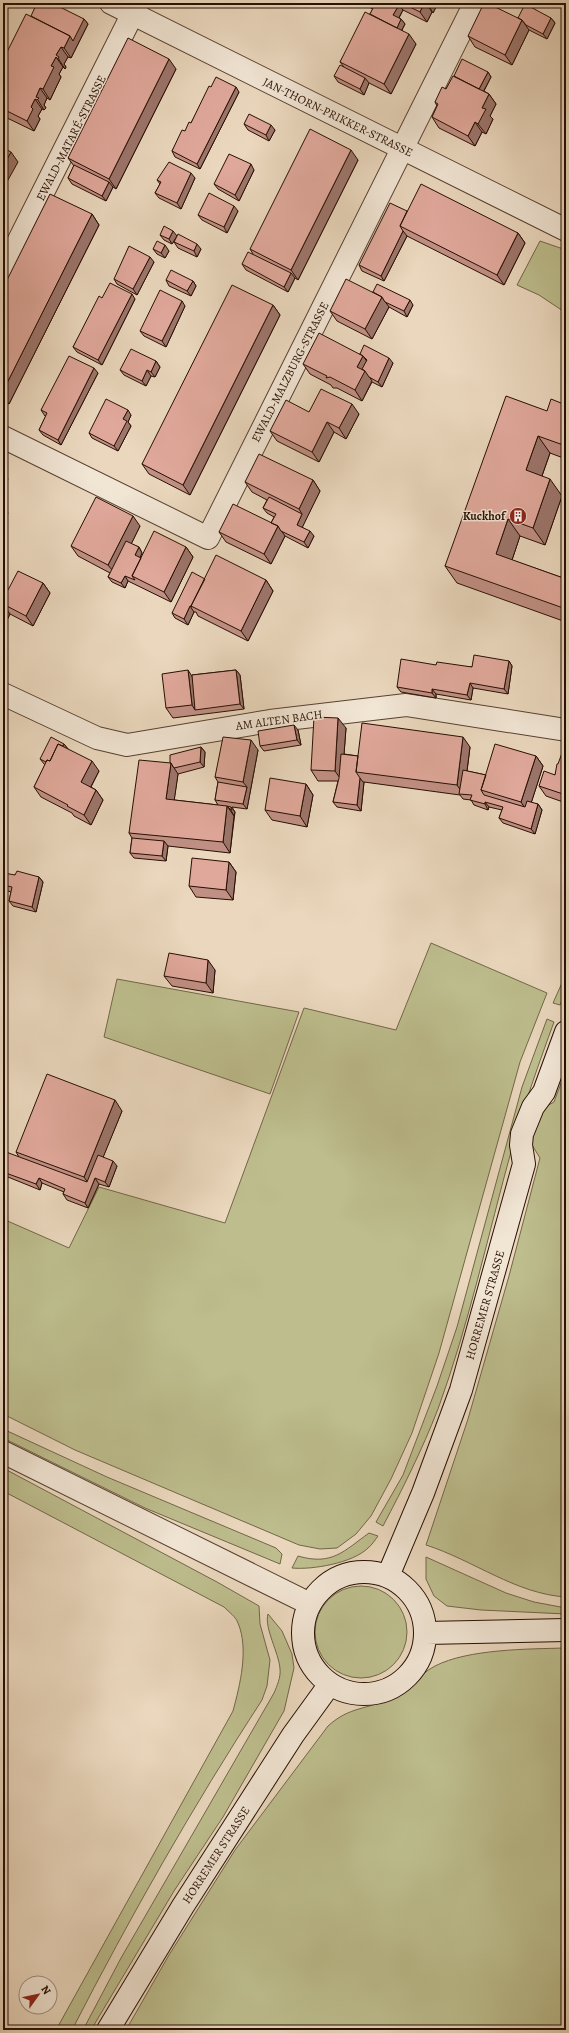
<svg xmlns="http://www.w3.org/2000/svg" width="569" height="2033" font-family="Alegreya,serif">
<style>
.green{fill:#bdbd8d;stroke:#726648}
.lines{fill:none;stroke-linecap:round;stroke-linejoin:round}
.minor-casing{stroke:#584032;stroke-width:24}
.tertiary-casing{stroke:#584032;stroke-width:24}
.secondary-casing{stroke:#270e03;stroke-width:24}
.minor{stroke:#f1e5d4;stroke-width:22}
.tertiary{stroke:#f1e5d4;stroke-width:22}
.secondary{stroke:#f1e5d4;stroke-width:22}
.wall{fill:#c19085;stroke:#270e03}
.shaded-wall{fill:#9d766c;stroke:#270e03}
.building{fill:#e0a89b;stroke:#270e03}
.labels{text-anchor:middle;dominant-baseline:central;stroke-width:3;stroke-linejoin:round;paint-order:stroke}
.street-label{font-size:12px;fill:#270e03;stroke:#f1e5d4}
.poi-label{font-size:12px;font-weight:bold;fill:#270e03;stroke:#f1e5d4;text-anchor:end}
</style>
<rect width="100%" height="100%" fill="#ead7bd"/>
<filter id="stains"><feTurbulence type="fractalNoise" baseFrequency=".005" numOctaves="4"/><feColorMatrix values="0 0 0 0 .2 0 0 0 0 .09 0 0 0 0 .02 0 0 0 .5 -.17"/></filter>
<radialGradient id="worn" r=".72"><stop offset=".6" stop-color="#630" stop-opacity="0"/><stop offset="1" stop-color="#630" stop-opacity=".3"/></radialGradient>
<path class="green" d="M540,241L566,250V313L539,295L517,285Z
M431,943L547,993L520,1062L439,1353L412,1433L391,1479L371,1516L356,1534L337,1548L320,1549L299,1545L75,1450L3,1414V1219L69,1248L99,1187L225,1223L304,1008L396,1030Z
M566,974V990L560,1005L553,1003Z
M117,979L299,1012L270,1094L104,1037Z
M547,1019L554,1022C539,1063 524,1105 512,1148C488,1235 469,1324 438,1409C422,1450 403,1488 383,1526L376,1522L403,1475L437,1386L457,1327L522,1087Z
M566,1070V1597C516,1594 473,1560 426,1545L468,1419L509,1276L540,1158L529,1140L538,1111L554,1102Z
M3,1429L107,1477L276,1548L282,1554L280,1564L145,1508L3,1438Z
M3,1468L217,1582L259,1606L260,1624L270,1660L267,1686L262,1700C193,1806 130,1917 72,2030H56L233,1711C240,1685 249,1649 238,1623C236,1617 229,1612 224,1607L3,1491Z
M369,1533L378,1536C375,1540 372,1545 368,1548C353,1563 312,1570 292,1568L298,1556C332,1566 344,1551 369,1533Z
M426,1557L506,1593L534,1602L566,1608V1614L481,1610L447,1606L434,1596L426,1579Z
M315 1632a46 46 0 1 1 92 0a46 46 0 1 1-92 0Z
M268,1614L282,1631L292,1654L294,1668L284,1711L223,1817L174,1891L91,2030H83L121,1958L274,1693C277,1686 281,1677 280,1669C279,1653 264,1628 268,1614Z
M566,1648V2030H126L169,1955L235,1850L328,1726C350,1706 367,1710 391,1698C407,1690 418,1675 435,1666C468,1649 528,1649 566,1648Z"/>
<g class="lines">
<defs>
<path id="minor" d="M111,3L566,230
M3,272L138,3
M3,437L208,538L475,3
M3,694L97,738L127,745L270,721L406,705L566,730"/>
<path id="tertiary" d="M3,1452L310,1604"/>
<path id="secondary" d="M303 1633a61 61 0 1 1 122 0a61 61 0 1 1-122 0Z
M388,1576L423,1493L461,1390L524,1164L521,1145L522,1134L533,1107L544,1092L566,1032
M426,1633L566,1630
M108,2030L183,1906L293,1735L330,1684"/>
</defs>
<use href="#minor" class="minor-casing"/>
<use href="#tertiary" class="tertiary-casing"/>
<use href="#secondary" class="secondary-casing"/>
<use href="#minor" class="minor"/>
<use href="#tertiary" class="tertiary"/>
<use href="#secondary" class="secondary"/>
</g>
<path class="wall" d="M364,3H438L433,13L432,12L427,22L403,10L399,18L401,19L405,24L402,30L416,44L391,94L369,83L364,95L338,82L334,76L344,67L340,62L373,9L365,5Z
M31,16L84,19L88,24L71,58L68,57L64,64L66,67L65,69L63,67L59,74L61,77L50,100L47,98L44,105L46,108L44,110L42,109L38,116L40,119L34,131L3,116V60Z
M518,18H551L555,23L547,39L529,30L512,65L475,47L468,36Z
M176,69L116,189L113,187L106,201L72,184L68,178L74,166L68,158Z
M488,72L491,77L484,91L489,94L496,104L490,116L493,119L486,134L482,132L475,146L439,128L432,117L437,106L435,102L446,89L454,76Z
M211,87L239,92L200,169L175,157L172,151L191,123Z
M244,124L275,130L269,141L248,130Z
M358,160L298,280L295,278L288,292L246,270L242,264L253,254L250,249Z
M254,170L239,201L218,189L214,184Z
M195,178L181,209L159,198L155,193L160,184L157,180Z
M238,211L227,233L202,220L198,215Z
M407,211L518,233L525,243L504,285L407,236L384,281L362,271L359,265Z
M92,214L99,225L9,404L3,401V288Z
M160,235L177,236L172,244L164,240Z
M174,242L201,249L197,257L178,248Z
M153,249L169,251L165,258L157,254Z
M154,262L137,295L117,284L114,279Z
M166,280L193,281L196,286L191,296L169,286Z
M373,292L413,305L407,317L389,307L372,339L337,321L330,311Z
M102,298L135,299L102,365L77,352L73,347Z
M273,305L280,315L190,495L149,474L142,464Z
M185,306L166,347L144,336L140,331Z
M360,354L393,363L382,387L372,382L362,401L337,388H333L331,385L310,374L303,364Z
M156,361L160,367L155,377L151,376L146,386L124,375L120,370Z
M98,373L61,445L43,435L39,430L46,416H45L41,410Z
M566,405V459L550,453L542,476L562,496L545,545L520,536L512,560L566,579V622L457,583L445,566L547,411Z
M359,414L346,439L334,432L319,462L277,441L270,431Z
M131,415L128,422L131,426L118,451L92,438L89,433Z
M313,480L320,491L302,527L314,536L308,548L285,536L271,564L226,542L219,532L271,523L274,517L267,513L263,508L267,500L252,492L245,482Z
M140,526L131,544L139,547L142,553L140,557L141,558L186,547L193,557L171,602L128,581L125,588L112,582L108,577L110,573L78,556L71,546Z
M205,579L266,580L273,591L248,641L198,616L196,612H194L188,625L175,618L172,613Z
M43,583L50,593L33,626L10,614L3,628V587L8,590Z
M509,661L512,666L508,694L473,688L471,700L436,694V698L401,692L397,687L436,665L472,667Z
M236,670L240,675L244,709L173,718L166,708L192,675Z
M346,728L344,754L358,756L470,747L467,771L486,775L536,756L543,766L531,803L538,804L542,810L535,834L503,823L499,818L502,810L489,807L488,810L474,805L471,800L463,799L460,795L364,782L361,811L337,807L333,802L338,781H318L311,770Z
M298,730L301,745L264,751L260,746Z
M64,744L68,749L99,771L91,787L96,790L103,800L91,825L74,816L72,813L41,797L34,787L45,765L40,759Z
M201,747L205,752L204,767L178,774L174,800L218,805L215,800L218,782L215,777L258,750L247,809L232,807L235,812L230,853L168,846L166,861L134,858L130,853L132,838L129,833L170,763Z
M566,754V803L546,796L539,786L555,775Z
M306,784L313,795L307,827L272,820L265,810Z
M229,862L236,872L233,900L196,897L189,886Z
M15,875L39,877L43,882L36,912L13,906L9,901L11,892L5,890L3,888V877Z
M215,970L213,993L172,986L164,976Z
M122,1111L103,1157L117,1166L109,1187L99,1184L88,1208L67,1200L63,1194L64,1192L42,1183L40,1190L3,1175V1158L19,1157L16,1152Z"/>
<path class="shaded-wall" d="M424,3H426L432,12L427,22L420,12Z
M427,3H438L433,13Z
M399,5L403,10L397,21L393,15Z
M551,18L555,23L547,39L543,34Z
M84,19L88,24L71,58L64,48L70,36Z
M401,19L405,24L399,35L396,30Z
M522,20L529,30L512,65L505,55Z
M409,34L416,44L391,94L384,84Z
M61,47L68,57L64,64L66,67L65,69L56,55Z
M56,57L63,67L59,74L61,77L50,100L43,89L51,66Z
M169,59L176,69L116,189L109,179Z
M488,72L491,77L481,96L478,91Z
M365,78L369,83L364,95L360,89Z
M236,87L239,92L200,169L197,164Z
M40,88L47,98L44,105L46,108L44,110L36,97Z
M489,94L496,104L490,116L493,119L486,134L478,124L482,108Z
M35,99L42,109L38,116L40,119L34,131L27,121L31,107Z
M475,122L482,132L475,146L468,136Z
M271,125L275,130L269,141L266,135Z
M351,150L358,160L298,280L291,270Z
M11,152L18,162L3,189V166Z
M251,164L254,170L239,201L235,195Z
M191,173L195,178L181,209L177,203Z
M109,182L113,187L106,201L102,196Z
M234,206L238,211L227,233L224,227Z
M92,214L99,225L9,404L3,396V391Z
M173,231L177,236L172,244L169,239Z
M403,231L407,236L384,281L381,276Z
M518,233L525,243L504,285L497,275Z
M197,244L201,249L197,257L194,251Z
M165,245L169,251L165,258L161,253Z
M150,257L154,262L137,295L133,289Z
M291,273L295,278L288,292L284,287Z
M193,281L196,286L191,296L187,291Z
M132,294L135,299L102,365L98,360Z
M382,297L389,307L372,339L365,329Z
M410,300L413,305L407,317L404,311Z
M182,301L185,306L166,347L162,341Z
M273,305L280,315L190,495L183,485Z
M363,356L370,366L367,373L372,381L362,401L355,390L357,367Z
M389,358L393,363L382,387L378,382Z
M156,361L160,367L155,377L151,372Z
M94,368L98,373L61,445L58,440Z
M147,370L151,376L146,386L142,381Z
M352,404L359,414L346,439L339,428Z
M128,410L131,415L128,422L131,426L118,451L114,446L123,419Z
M327,422L334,432L319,462L312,452Z
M538,436L550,453L538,487L526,470Z
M4,474L8,479L3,488V476Z
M550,479L562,496L545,545L533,528Z
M313,480L320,491L301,530L297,525L302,514L299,509Z
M4,508L8,513L3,523V510Z
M133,516L140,526L116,575L108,565Z
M508,519L520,536L508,572L496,554Z
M278,526L285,536L271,564L264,554Z
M310,531L314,536L308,548L304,542Z
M139,547L142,553L139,560L135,555Z
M186,547L193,557L171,602L164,592Z
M125,576L128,581L125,588L121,583Z
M266,580L273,591L248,641L241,631Z
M43,583L50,593L33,626L26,616Z
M3,604L10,614L3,628Z
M190,606L194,612L188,625L184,619Z
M509,661L512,666L508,694L504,689Z
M188,670L195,681V710L192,705Z
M236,670L240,675L244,709L240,704Z
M470,683L473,688L471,700L467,695Z
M432,689L436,694V698L432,693Z
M338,718L346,728L342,781L335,771Z
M294,725L298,730L301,745L297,740Z
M463,737L470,747L464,794H463L457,785Z
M251,740L258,750L247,809L243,804L247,787L243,782Z
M64,744L68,749L53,766Z
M201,747L205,752L204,767L200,762Z
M536,756L543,766L528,813L521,802Z
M92,761L99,771L88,792L81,782Z
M171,763L178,774L173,809L166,799Z
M360,778L363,782H364L361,811L357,805Z
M306,784L313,795L307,827L300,816Z
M96,790L103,800L91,825L84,815Z
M485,802L489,807L488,810L485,804Z
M538,804L542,810L535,834L531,829Z
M227,806L234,816L230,853L223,842Z
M231,807L235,812L234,816L231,810Z
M164,841L168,846L166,861L162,856Z
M229,862L236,872L233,900L226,890Z
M39,877L43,882L36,912L32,907Z
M208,960L215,970L213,993L206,983Z
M115,1100L122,1111L91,1187L84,1177Z
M113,1161L117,1166L109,1187L105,1182Z
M39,1178L42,1183L40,1190L36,1184Z
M95,1178L99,1184L88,1208L85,1203Z"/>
<path class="building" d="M37,3H52L84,19L73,41L70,36L31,16Z
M368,3H396L399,5L393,15L401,19L397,28L370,14L374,6Z
M402,3H424L420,12Z
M484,3H487L522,20L505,55L468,36Z
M525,4L551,18L543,34L526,25L522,20L518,18Z
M365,12L409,34L384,84L340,62Z
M26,14L70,36L64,48L61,47L56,55L59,57L58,59L56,57L51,66L54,67L43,89L40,88L36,97L39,98L37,100L35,99L31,107L33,109L27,121L3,109V60Z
M128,38L169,59L109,179L68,158Z
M462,59L488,72L479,89L454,76Z
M340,65L365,78L360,89L334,76Z
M453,76L489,94L482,108L486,109L478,124L475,122L468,136L432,117L438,104L435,102L442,87L446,89Z
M216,77L236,87L197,164L172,151L182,130L185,131L189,122L191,123L209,86L211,87Z
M249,114L271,125L266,135L244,124Z
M310,129L351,150L291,270L250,249Z
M3,148L11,152L3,166Z
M229,154L251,164L235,195L214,184Z
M169,162L191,173L177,203L155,193L161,182L157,180Z
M74,165L109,182L102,196L68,178Z
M421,184L518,233L497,275L400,226Z
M209,193L234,206L224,227L198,215Z
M50,194L92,214L3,391V288Z
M390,203L407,211L400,226L403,231L381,276L359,265Z
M164,226L173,231L169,239L160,235Z
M178,234L197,244L194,251L174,242Z
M157,241L165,245L161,253L153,249Z
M129,246L150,257L133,289L114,279Z
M248,252L291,273L284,287L242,264Z
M171,270L193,281L187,291L166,280Z
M346,279L382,297L365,329L330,311Z
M110,283L132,294L98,360L73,347L99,296L102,298Z
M377,284L410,300L404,311L385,302L382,297L373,292Z
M232,285L273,305L183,485L142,464Z
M160,290L182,301L162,341L140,331Z
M319,333L363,356L357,367L365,371L355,390L330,377L326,378L327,376L303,364Z
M364,345L389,358L378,382L369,377L365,371L362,369L367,360L363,356L360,354Z
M131,349L156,361L151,372L147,370L142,381L120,370Z
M69,356L94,368L58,440L39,430L47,413L41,410Z
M321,389L352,404L339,428L327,422L312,452L270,431L286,400L309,412Z
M506,396L547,411L551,399L566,405V446L538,436L526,470L550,479L533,528L508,519L496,554L566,579V609L445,566Z
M106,399L128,410L123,419L127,421L114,446L89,433Z
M259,454L313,480L299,509L245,482Z
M96,497L133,516L108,565L71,546Z
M269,497L302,514L297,525L310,531L304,542L281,531L278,526L271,523L276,514L263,508Z
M233,504L278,526L264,554L219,532Z
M154,531L186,547L164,592L132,576Z
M126,541L139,547L135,555L141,558L132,576L135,580L125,576L121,583L108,577Z
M216,555L266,580L241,631L191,606Z
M18,571L43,583L26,616L3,604V587L8,590Z
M192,572L205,579L191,606L192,607L190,606L184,619L172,613Z
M474,655L509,661L504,689L470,683L467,695L432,689V693L397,687L401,659L436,665L437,662L472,667Z
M188,670L192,705L166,708L162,674Z
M236,670L240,704L195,710L192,675Z
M314,717L338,718L335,771L311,770Z
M362,723L463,737L457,785L356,772Z
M294,725L297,740L260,746L258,731Z
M51,737L64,744L63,746L58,744L50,761L47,760L46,762L40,759Z
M223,737L251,740L243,782L215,777Z
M58,744L92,761L81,782L96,790L84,815L67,806L68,805L34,787L47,760L50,761Z
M495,744L536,756L521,802L481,790Z
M201,747L200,762L174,768L171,763H170V755Z
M562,753L566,754V795L539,786L544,771L555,775L557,764H558Z
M341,754L358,756L356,772L360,778L357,805L333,802L339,778Z
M139,760L171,763L166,799L227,806L223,842L129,833Z
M463,770L486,775L481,790L484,795L525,807L527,801L538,804L531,829L499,818L503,807L485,802V804L470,800L472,795L459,794Z
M270,778L306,784L300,816L265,810Z
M218,782L247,787L243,804L215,800Z
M227,806L231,807V810Z
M132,838L164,841L162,856L130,853Z
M192,858L229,862L226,890L189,886Z
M17,871L39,877L32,907L9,901L12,887L3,885V877L4,873L15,875Z
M169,953L208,960L206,983L164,976Z
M47,1074L115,1100L84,1177L16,1152Z
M6,1152L87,1182L98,1155L113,1161L105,1182L95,1178L85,1203L63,1194L65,1189L39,1178L36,1184L3,1172V1158Z"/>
<defs>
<symbol id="building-disc" viewBox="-11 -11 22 22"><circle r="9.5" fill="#8f2418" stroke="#f1e5d4"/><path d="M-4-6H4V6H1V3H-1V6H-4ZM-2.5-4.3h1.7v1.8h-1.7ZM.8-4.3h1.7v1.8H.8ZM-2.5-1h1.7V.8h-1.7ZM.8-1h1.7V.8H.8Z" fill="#fff"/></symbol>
</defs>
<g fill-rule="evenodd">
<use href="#building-disc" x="508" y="506" width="20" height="20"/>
</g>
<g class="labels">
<g class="street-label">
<text transform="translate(338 117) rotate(26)">JAN-THORN-PRIKKER-STRASSE</text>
<text transform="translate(71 138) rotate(-63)">EWALD-MATARÉ-STRASSE</text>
<text transform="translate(290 372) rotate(-63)">EWALD-MALZBURG-STRASSE</text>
<text transform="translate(279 720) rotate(-8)">AM ALTEN BACH</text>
<text transform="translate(485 1305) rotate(-74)">HORREMER STRASSE</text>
<text transform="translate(216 1855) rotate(-57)">HORREMER STRASSE</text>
</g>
<g class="poi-label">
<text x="505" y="516">Kuckhof</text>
</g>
</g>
<rect width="569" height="2033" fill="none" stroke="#ead7bd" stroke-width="16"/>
<rect x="4" y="4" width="561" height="2025" fill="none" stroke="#270e03" stroke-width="2"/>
<rect x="8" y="8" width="553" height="2017" fill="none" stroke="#270e03"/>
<g transform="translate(38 1995) rotate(57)"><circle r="19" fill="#f1e5d4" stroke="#a08f80"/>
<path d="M0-3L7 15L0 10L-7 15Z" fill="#8f2418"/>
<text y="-6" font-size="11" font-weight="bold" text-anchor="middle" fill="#270e03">N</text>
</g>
<rect width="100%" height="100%" filter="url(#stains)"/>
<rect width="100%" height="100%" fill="url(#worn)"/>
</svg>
